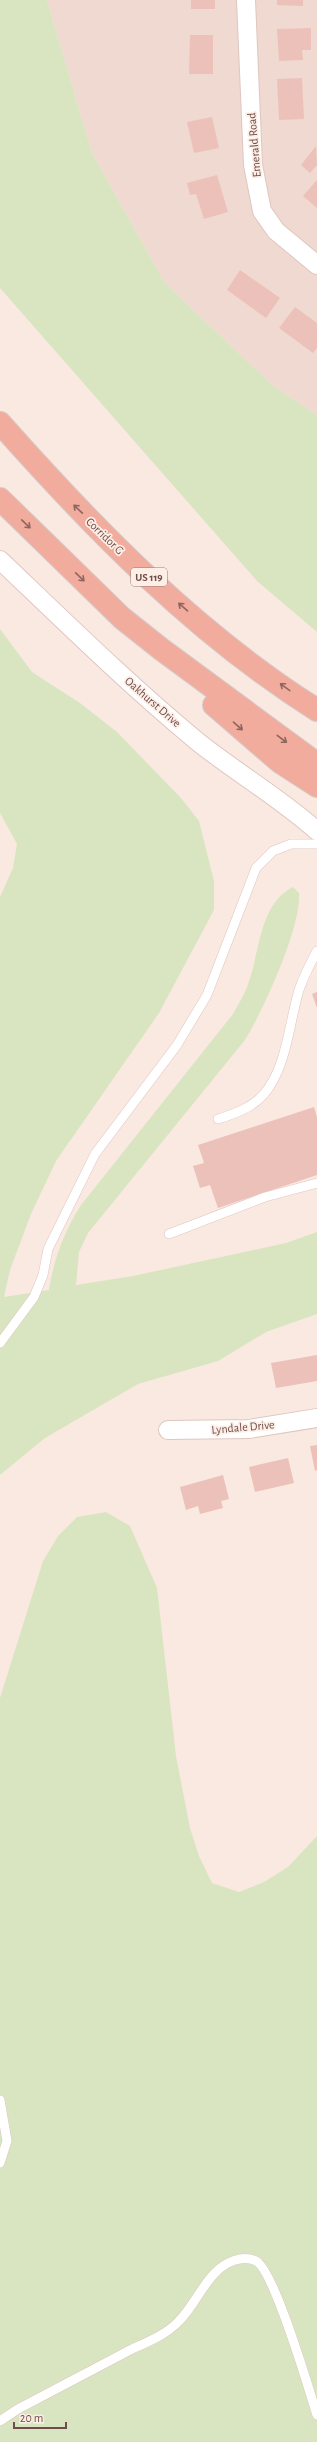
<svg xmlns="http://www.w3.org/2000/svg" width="317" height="2442" font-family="'Alegreya Sans',sans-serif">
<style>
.residential{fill:#f0d9d0}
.green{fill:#d9e5c1}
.building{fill:#ecc1ba}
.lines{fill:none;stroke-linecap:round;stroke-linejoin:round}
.service-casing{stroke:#dfc6c0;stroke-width:10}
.minor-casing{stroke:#dfc6c0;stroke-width:20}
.trunk-casing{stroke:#d4cac9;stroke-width:24}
.service{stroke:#fff;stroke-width:9}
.minor{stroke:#fff;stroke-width:18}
.trunk{stroke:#f1ac9e;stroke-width:22}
.oneway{stroke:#8f655f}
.labels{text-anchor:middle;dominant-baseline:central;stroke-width:3.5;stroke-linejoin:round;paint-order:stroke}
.shield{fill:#fdeee6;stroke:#997d79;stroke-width:1}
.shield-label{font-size:11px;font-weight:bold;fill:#6e4d4a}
.street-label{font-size:12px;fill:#6e4d4a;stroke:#fdeee6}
</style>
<rect width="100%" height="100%" fill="#fae9e0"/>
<path class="residential" d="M47,0H317V415L272,385L165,283L92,153Z"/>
<path class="green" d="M0,0H47L92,153L165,283L272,385L317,415V632L257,581L0,288Z
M0,629L32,672L80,703L117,732L181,798L199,821L214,881V910L159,1013L56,1161L31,1214L10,1270L4,1297L49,1290C54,1258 64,1232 81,1205L233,1014C239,1003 246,992 249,981C260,950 260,903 293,887L299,893C302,926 263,1011 245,1040L88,1233L79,1252L76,1285L133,1276L286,1243L317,1232V1314L266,1332L218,1361L138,1384L45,1438L0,1475V897L13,868L17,844L0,813Z
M106,1512L130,1526L157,1588L176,1756L190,1828L199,1856L212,1883L239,1892L264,1882L288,1867L317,1836V2442H0V1698L43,1561L58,1536L77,1517Z"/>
<path class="building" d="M191,0H215V9H191Z
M277,0H303V6L277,5Z
M311,28V50H302L303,60L279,61L277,29Z
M190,35H213V74H189Z
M302,78L304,119L279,120L277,79Z
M212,117L219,148L194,153L187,122Z
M316,146L317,165L310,173L301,165Z
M217,175L228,212L204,219L196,194L190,195L187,183Z
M317,180V208L303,196Z
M240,270L280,298L266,318L227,290Z
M295,307L317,323V348L313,353L279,328Z
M317,992V1008L312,994Z
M314,1107L317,1117V1175L218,1208L210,1185L200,1188L193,1166L204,1163L198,1145Z
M317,1355V1381L276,1388L271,1363Z
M317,1445V1470L315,1471L310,1446Z
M288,1458L294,1483L255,1492L249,1467Z
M223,1475L229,1499L221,1501L223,1508L200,1514L198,1506L186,1510L180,1487Z"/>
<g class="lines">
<defs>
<path id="service" d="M218,1119C234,1114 252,1108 264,1094C287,1067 289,1023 299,990C304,976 310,964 317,951
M169,1234L265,1197L317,1183
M0,1343L34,1297L43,1275L48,1249L95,1154L177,1045L207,995L256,868L273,851L291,844H317
M0,2100L7,2141L0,2163
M0,2421L18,2409L132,2349C148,2342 167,2334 179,2321C193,2307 201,2287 215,2273C224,2263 242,2254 256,2261C274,2270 309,2390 317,2415"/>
<path id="minor" d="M246,0L253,165L262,211L276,231L317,265
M0,560C65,622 129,685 198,742C237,773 280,798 317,831
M168,1430L249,1429L317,1418"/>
<path id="trunk" d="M0,423C94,529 196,634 317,710
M0,499L122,618L161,649L317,764
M214,705L280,762L317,786"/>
</defs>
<use href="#service" class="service-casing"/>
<use href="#minor" class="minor-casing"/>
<use href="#trunk" class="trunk-casing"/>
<use href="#service" class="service"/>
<use href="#minor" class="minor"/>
<use href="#trunk" class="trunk"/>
</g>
<defs><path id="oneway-shaft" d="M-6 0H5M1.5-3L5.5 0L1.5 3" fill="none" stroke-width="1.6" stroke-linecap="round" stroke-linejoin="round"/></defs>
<g class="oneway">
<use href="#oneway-shaft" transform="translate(78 509) rotate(-136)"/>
<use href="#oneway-shaft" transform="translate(26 524) rotate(44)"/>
<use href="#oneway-shaft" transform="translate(80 577) rotate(44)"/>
<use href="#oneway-shaft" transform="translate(183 607) rotate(-139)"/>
<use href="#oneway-shaft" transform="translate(285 687) rotate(-144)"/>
<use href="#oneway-shaft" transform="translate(238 726) rotate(41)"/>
<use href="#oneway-shaft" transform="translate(282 739) rotate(37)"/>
</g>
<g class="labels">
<rect class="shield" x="131" y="568" width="36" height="18" rx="3"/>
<g class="shield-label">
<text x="149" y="577">US 119</text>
</g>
<g class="street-label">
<text transform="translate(254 145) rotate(-95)">Emerald Road</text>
<text transform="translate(105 536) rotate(44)">Corridor G</text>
<text transform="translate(153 702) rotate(41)">Oakhurst Drive</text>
<text transform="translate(243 1427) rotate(-5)">Lyndale Drive</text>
</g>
</g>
<path d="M14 2422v6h52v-6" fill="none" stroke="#6e4d4a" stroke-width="2"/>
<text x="20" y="2422" font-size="12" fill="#6e4d4a" stroke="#fdeee6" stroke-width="3" paint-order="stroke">20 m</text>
</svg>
